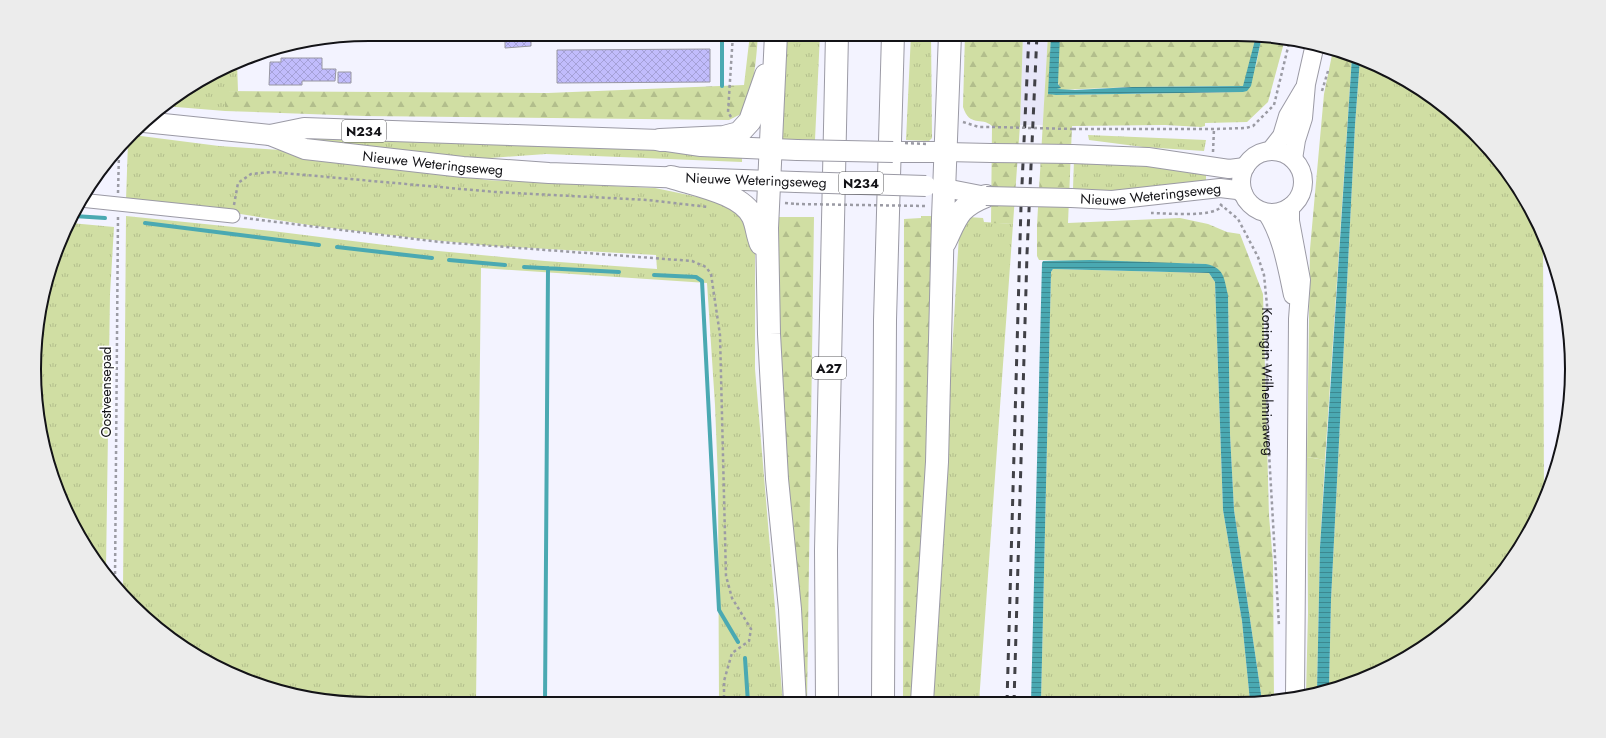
<svg xmlns="http://www.w3.org/2000/svg" width="1606" height="738" font-family="Jost,sans-serif">
<style>
.built{fill:#e7e6f8}
.grass{fill:url(#grass-tufts)}
.forest{fill:url(#forest-firs)}
.water{fill:url(#water-rules)}
.lines{fill:none;stroke-linecap:round;stroke-linejoin:round}
.stream{stroke:#4aa9b2;stroke-width:4}
.building{fill:url(#building-cross-hatch);stroke:#9897a2}
.street-casing{stroke:#9b9aa5;stroke-width:15}
.secondary-casing{stroke:#9b9aa5;stroke-width:20}
.primary-casing{stroke:#9b9aa5;stroke-width:22}
.highway-casing{stroke:#9b9aa5;stroke-width:24}
.path{stroke:#9b9ba4;stroke-width:2.5;stroke-dasharray:3 3;stroke-linecap:butt}
.street{stroke:#fff;stroke-width:13}
.secondary{stroke:#fff;stroke-width:18}
.primary{stroke:#fff;stroke-width:20}
.highway{stroke:#fff;stroke-width:22}
.rail{stroke:#414147;stroke-width:3;stroke-dasharray:7 7;stroke-linecap:butt}
.secondary-bridge-casing{stroke:#9b9aa5;stroke-width:20;stroke-linecap:butt}
.primary-bridge-casing{stroke:#9b9aa5;stroke-width:22;stroke-linecap:butt}
.path-bridge{stroke:#9b9ba4;stroke-width:2.5;stroke-dasharray:3 3;stroke-linecap:butt}
.secondary-bridge{stroke:#fff;stroke-width:18}
.primary-bridge{stroke:#fff;stroke-width:20}
.labels{text-anchor:middle;dominant-baseline:central;stroke-width:3.5;stroke-linejoin:round;paint-order:stroke}
.shield{fill:#fff;stroke:#5a5a5d;stroke-width:1}
.shield-label{font-size:13px;font-weight:bold;fill:#131317}
.street-label{font-size:14px;fill:#131317;stroke:#fff}
.rim{fill:none;stroke:#131317;stroke-width:2}
</style>
<defs>
<pattern id="grass-tufts" width="24" height="20" patternUnits="userSpaceOnUse"><rect width="24" height="20" fill="#d0dea3"/><path d="M3 7l-1-3M5 7V3M7 7l1-3M15 17l-1-3M17 17v-4M19 17l1-3" fill="none" stroke="#b2be8c"/></pattern>
<pattern id="forest-firs" width="22" height="20" patternUnits="userSpaceOnUse"><rect width="22" height="20" fill="#d0dea3"/><path d="M5 1l3.5 6h-7zM16 11l3.5 6h-7z" fill="#b2be8c"/></pattern>
<pattern id="water-rules" width="6" height="5" patternUnits="userSpaceOnUse"><rect width="6" height="5" fill="#4aa9b2"/><path d="M0 2.5h6" fill="none" stroke="#3c8890"/></pattern>
<pattern id="building-cross-hatch" width="8" height="8" patternUnits="userSpaceOnUse"><rect width="8" height="8" fill="#c1bcfc"/><path d="M0 0l8 8M0 8l8-8" fill="none" stroke="#a5a1d7"/></pattern>
</defs>
<rect width="100%" height="100%" fill="#f3f3ff"/>
<path class="built" d="M1023,34H1048L1043,125H1020Z"/>
<path class="grass" d="M784,34H820L815,140L781,139Z
M911,34H931L932,138L929,141L906,140Z
M1360,58L1423,90L1474,132L1515,183L1543,235L1544,501L1503,573L1441,635L1365,678L1329,688L1331,600L1355,125Z
M237,63L238,91H225V111L164,106L202,79Z
M307,134L362,140L449,141L742,152V162L546,154L476,159L307,144L301,136Z
M133,135L219,146L310,152L426,166L486,180L655,188L722,202L738,213L755,241V369L783,703H719L718,480L715,405L707,283L481,268L476,704H369L304,698L241,679L148,621L123,590L126,216L272,231L417,249L545,261L657,269L656,255L493,246L422,239L315,226L222,211L126,200L128,142Z
M1088,135L1206,140L1204,151L1143,147L1089,140Z
M1074,160L1134,162L1206,171V185L1133,191L1073,189Z
M968,217L983,218L984,222L1013,224L979,702H936L932,688L959,235Z
M71,223L114,227L110,294L106,569L79,536L40,434L34,369L40,304Z
M1053,269L1209,273L1215,282L1223,510L1242,621L1250,701L1041,702L1051,272Z
M1307,457L1325,460L1320,547L1317,691L1306,694L1308,613Z"/>
<path class="forest" d="M750,34H758C756,64 754,83 745,112L729,120L364,116L225,111V91L548,93L744,85Z
M965,34H1023L1020,125L1013,224L991,223L992,126C981,116 970,128 963,107Z
M1048,34H1051L1050,58L1056,95L1243,92L1256,65L1262,36L1285,39L1268,102L1247,122L1205,123V126L1201,127L1165,125L1072,126L1068,223L1180,218L1208,224L1227,232L1240,234L1263,294L1269,516L1273,562L1274,701H1262L1234,510L1230,434L1228,295L1206,264L1039,260L1037,256V225Z
M1060,34H1237L1256,36L1244,86L1132,87L1058,90L1057,88H1060C1054,78 1059,46 1060,34Z
M1333,50L1352,56L1325,460L1307,457L1310,249L1324,94Z
M921,216H939L914,702H903L904,219L921,218Z
M772,217H814L807,703H805L794,574Z"/>
<path class="water" d="M1051,34H1060L1058,84L1061,88L1057,89L1075,90L1132,87L1243,86L1256,36H1262L1251,86L1247,91L1243,92L1056,95L1048,94Z
M1352,56L1360,58L1355,125L1331,600L1329,688L1317,691L1320,547Z
M1090,260L1206,264C1225,268 1224,279 1228,295L1230,434L1234,510L1262,701H1250L1242,621L1223,510L1215,282L1209,273L1053,269L1051,272L1041,702H1031L1042,263L1043,261Z"/>
<g class="lines">
<path class="stream" d="M722,86V34
M74,216L105,218
M145,223L319,245
M337,247L432,258
M449,260L505,265
M524,267L619,272
M654,275L696,277L702,281L719,610L738,642
M745,658L748,703
M545,703L548,268"/>
</g>
<path class="building" d="M505,34H531V46L505,48Z
M710,49V82L557,83V50Z
M281,58H322V69H336L335,81H302V85H269L270,62H281Z
M338,72H351V83H338Z"/>
<g class="lines">
<defs>
<path id="street" d="M80,200L233,216"/>
<g id="secondary">
<path d="M1271,150L1282,136L1288,116L1304,89"/>
<circle cx="1272" cy="182" r="31"/>
<path d="M946,152L991,153"/>
<path d="M1072,154L1148,157L1229,169L1245,167"/>
<path d="M1293,159L1296,140L1303,118L1306,84L1315,44"/>
<path d="M945,188L986,196"/>
<path id="s2" d="M1071,198L1112,200L1220,188L1237,190L1243,193"/>
<path d="M1290,207V221L1301,280L1298,319L1295,697"/>
<path d="M1267,213C1282,236 1287,267 1293,295"/>
</g>
<g id="primary">
<path id="s3" d="M144,122L270,135L305,149L463,167L549,173L796,182"/>
<path d="M270,135L304,128L660,140L701,146L797,150"/>
<path d="M893,152H946"/>
</g>
<path id="highway" d="M776,34L767,228L769,334L777,479L790,609L795,703
M660,140L724,137L739,133L750,121L766,75
M671,177C695,185 742,193 753,217C757,226 757,235 761,244
M945,242C957,217 958,207 986,196
M883,702L885,320L893,34
M922,702L937,462L943,218L950,34
M827,703L826,550L837,34"/>
</defs>
<use href="#street" class="street-casing"/>
<use href="#secondary" class="secondary-casing"/>
<use href="#primary" class="primary-casing"/>
<use href="#highway" class="highway-casing"/>
<g class="path">
<path d="M1322,91L1328,71"/>
<path d="M731,117L728,112L733,34"/>
<path d="M963,122L979,127H992"/>
<path d="M1073,129H1214L1246,128L1253,126L1274,105L1290,39"/>
<path d="M1213,152L1214,129"/>
<path d="M118,193L119,153"/>
<path d="M785,203L796,204"/>
<path id="s1" d="M1220,204L1238,219L1258,257L1264,275L1267,305V418L1279,626"/>
<path d="M234,205L238,183L251,174L272,172L495,192L648,200L708,207"/>
<path d="M1151,213C1167,213 1213,218 1222,206"/>
<path d="M244,218L440,242L692,261L706,267L711,274L720,335L726,576L732,598L751,629L749,641L732,653L724,681V703"/>
<path d="M115,580L118,216"/>
</g>
<use href="#street" class="street"/>
<use href="#secondary" class="secondary"/>
<use href="#primary" class="primary"/>
<use href="#highway" class="highway"/>
<path class="rail" d="M1007,702L1021,206L1029,34
M1014,702L1027,254L1037,34"/>
<defs>
<path id="secondary-bridge" d="M991,153L1072,154
M986,196L1071,198"/>
<path id="primary-bridge" d="M797,150L893,152
M796,182L926,186"/>
</defs>
<use href="#secondary-bridge" class="secondary-bridge-casing"/>
<use href="#primary-bridge" class="primary-bridge-casing"/>
<path class="path-bridge" d="M992,127L1073,129
M905,143L927,144
M796,204L926,206"/>
<use href="#secondary-bridge" class="secondary-bridge"/>
<use href="#primary-bridge" class="primary-bridge"/>
</g>
<g class="labels">
<g class="shield">
<rect x="342" y="120" width="44" height="22" rx="3"/>
<rect x="839" y="172" width="44" height="22" rx="3"/>
<rect x="812" y="357" width="34" height="22" rx="3"/>
</g>
<g class="shield-label">
<text x="364" y="131">N234</text>
<text x="861" y="183">N234</text>
<text x="829" y="368">A27</text>
</g>
<g class="street-label">
<text stroke="none"><textPath href="#s3" startOffset="293">Nieuwe Weteringseweg</textPath></text>
<text transform="translate(756 180) rotate(2)">Nieuwe Weteringseweg</text>
<text stroke="none"><textPath href="#s2" startOffset="80">Nieuwe Weteringseweg</textPath></text>
<text stroke="none"><textPath href="#s1" startOffset="192">Koningin Wilhelminaweg</textPath></text>
<text transform="translate(106 392) rotate(-90)">Oostveensepad</text>
</g>
</g>
<path d="M0 0H1606V738H0ZM369 41H1237A328 328 0 0 1 1565 369V369A328 328 0 0 1 1237 697H369A328 328 0 0 1 41 369V369A328 328 0 0 1 369 41Z" fill="#ececec" fill-rule="evenodd"/>
<path class="rim" d="M369 41H1237A328 328 0 0 1 1565 369V369A328 328 0 0 1 1237 697H369A328 328 0 0 1 41 369V369A328 328 0 0 1 369 41Z"/>
</svg>
